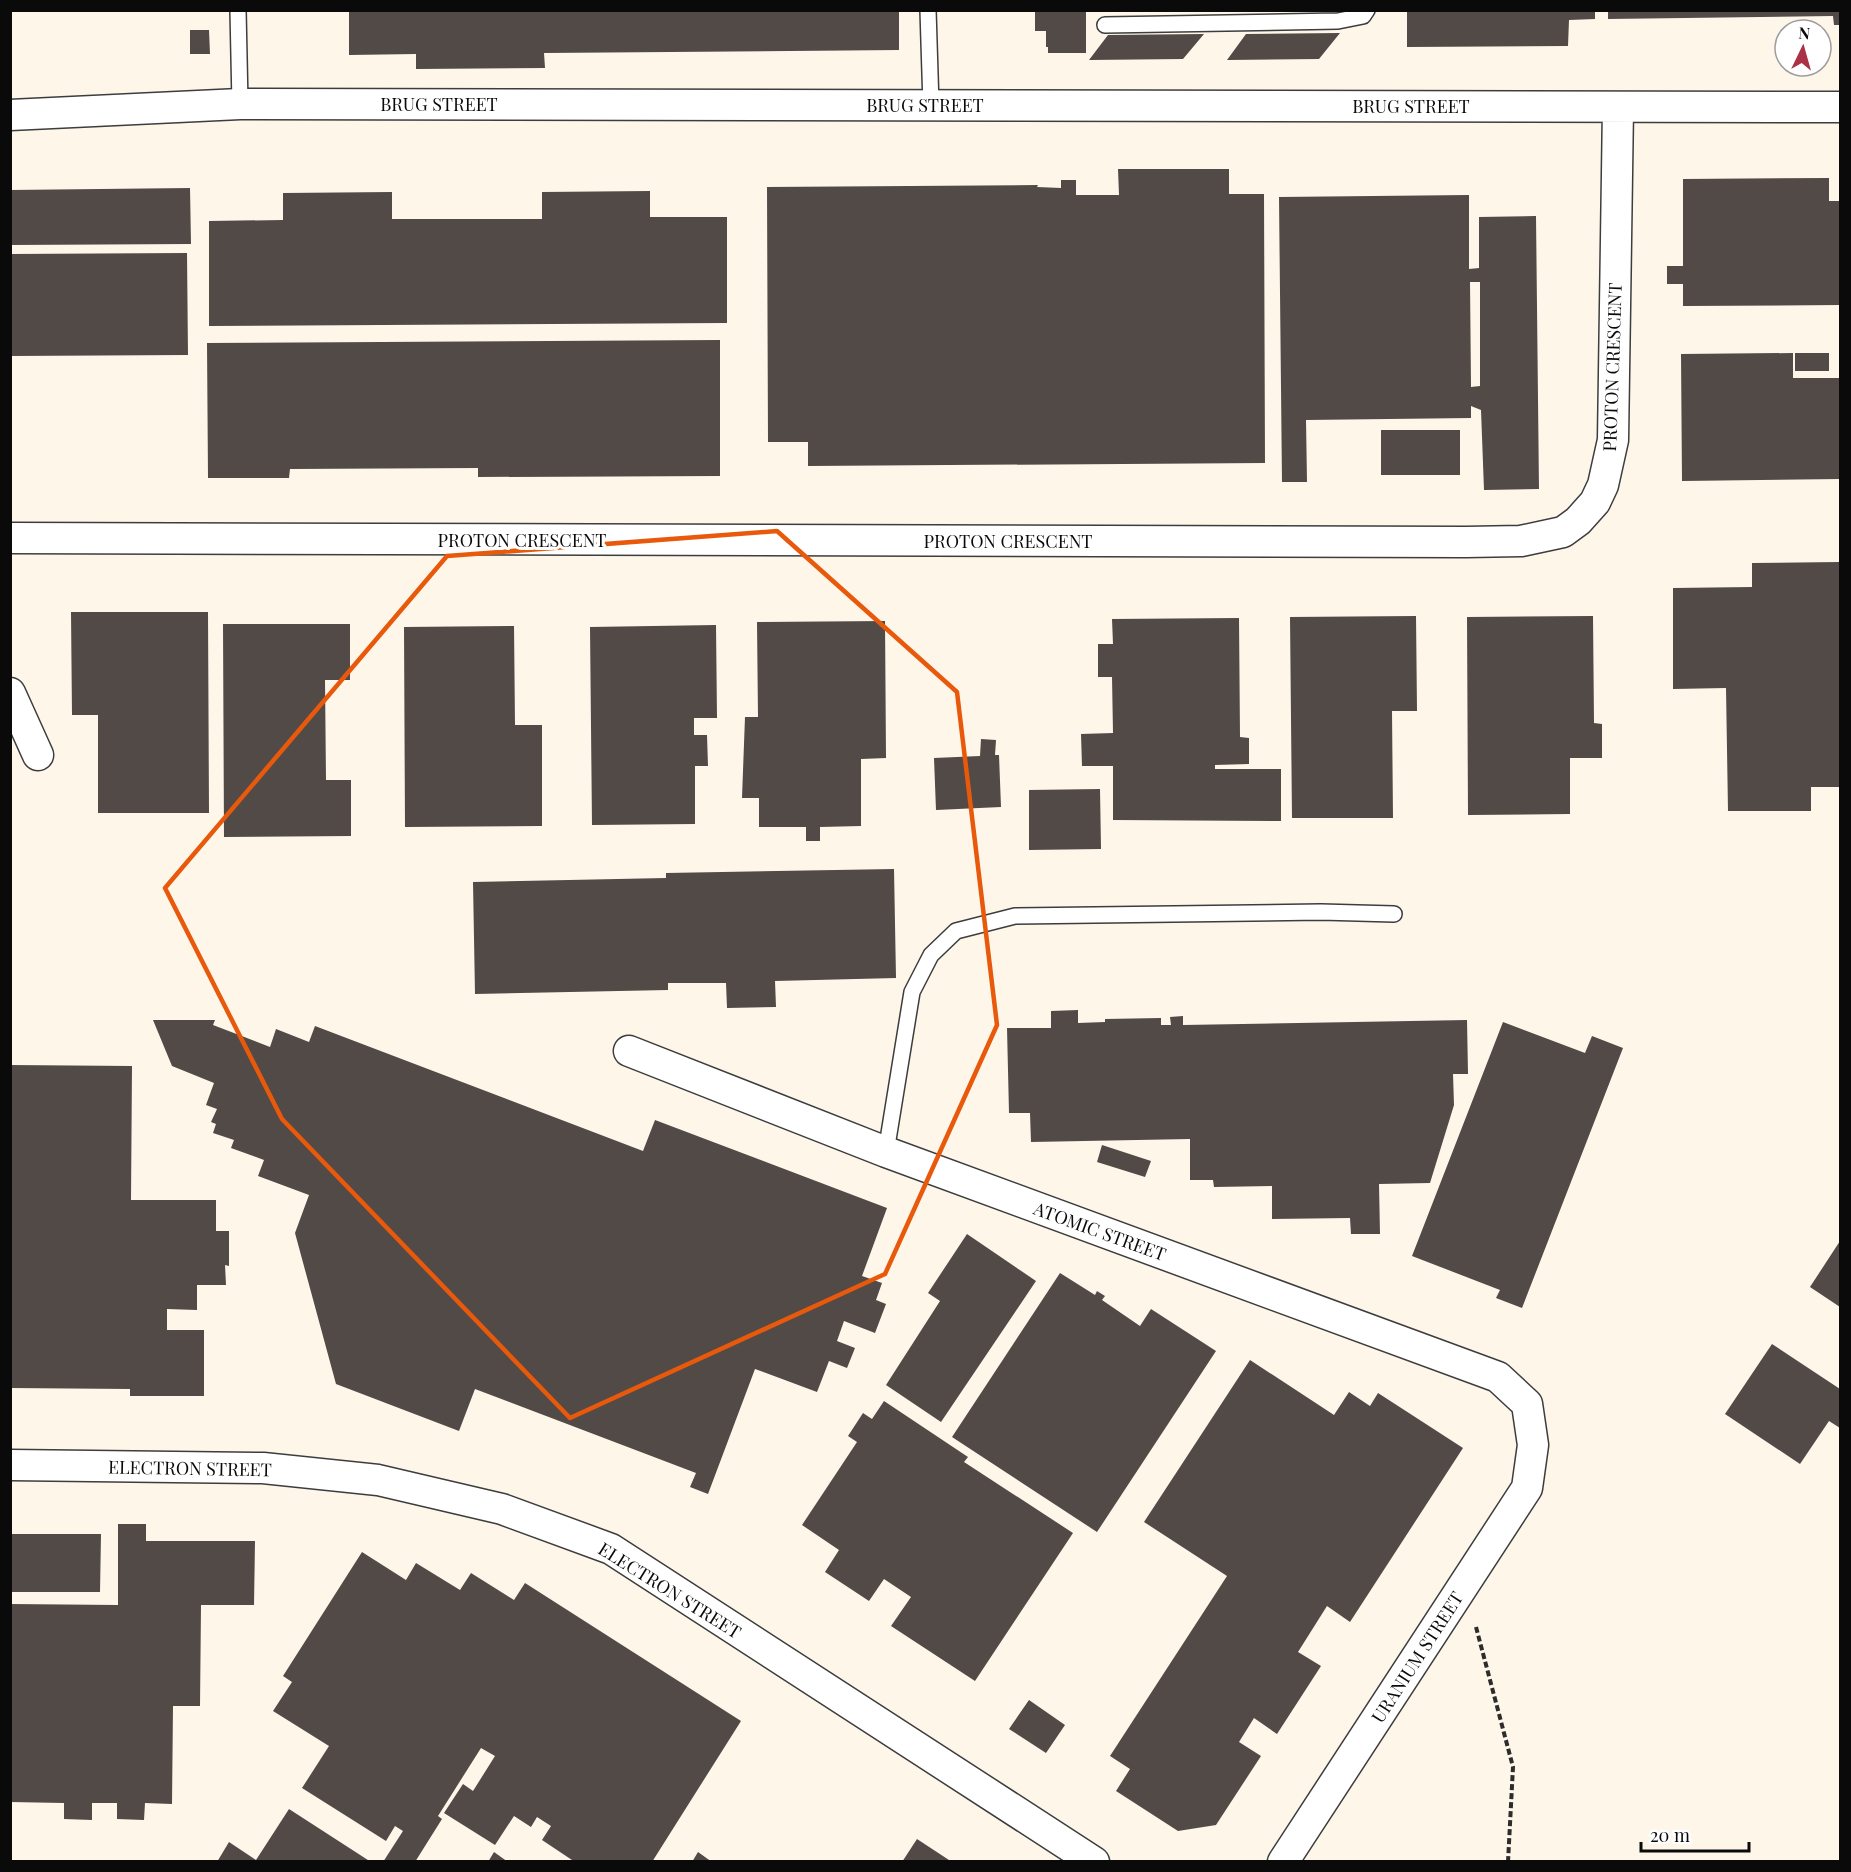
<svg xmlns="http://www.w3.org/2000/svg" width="1851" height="1872" font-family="'Playfair Display',serif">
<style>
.building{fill:#514a47;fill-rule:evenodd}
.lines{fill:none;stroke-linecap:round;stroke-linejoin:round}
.service-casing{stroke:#3d3d3d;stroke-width:18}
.minor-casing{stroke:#3d3d3d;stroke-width:33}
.path{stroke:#2c2c2c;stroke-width:4;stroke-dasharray:6 3;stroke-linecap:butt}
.service{stroke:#fff;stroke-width:15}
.minor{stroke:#fff;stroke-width:30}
.marked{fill:none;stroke:#e8590c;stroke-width:4.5;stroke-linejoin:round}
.labels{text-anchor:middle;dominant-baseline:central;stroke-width:6;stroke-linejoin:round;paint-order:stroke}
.street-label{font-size:18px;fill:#0a0a0a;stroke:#fff}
</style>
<rect width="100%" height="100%" fill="#fdf6e9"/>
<path class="building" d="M349,10H899V50L544,53L545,68L416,69V54L349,55Z
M1035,10H1086V53H1048V47H1046V31H1035Z
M1407,10H1595V19L1569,20L1568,46L1407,47Z
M1608,10H1840V25H1834L1833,16L1608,19Z
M190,30H209L210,54H190Z
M1340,33L1319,59L1227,60L1246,34Z
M1204,34L1183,59L1089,60L1108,35Z
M1118,169H1229V194H1264L1265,463L808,466V442H768L767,187L1038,185L1037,187L1061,188V180H1076V195H1119Z
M1829,178V201H1840V305L1683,306V284H1667V266H1683V179Z
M190,188L191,244L10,245V190Z
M650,191V217H727V323L209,326V221L283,220V193L392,192V219H542V192Z
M1469,195V269L1479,268V217L1536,216L1539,489L1484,490L1481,410L1471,406V418L1306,420L1307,482H1282L1279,197ZM1470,282H1480V386L1471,387Z
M187,253L188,355L10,356V254Z
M720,340V476L478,477V468L290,469L289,478H208L207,343Z
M1793,353V378H1840V479L1682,481L1681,354Z
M1795,353H1829V371H1795Z
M1381,430H1460V475H1381Z
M1840,562V787H1811V811H1728L1726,688L1673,689V588L1752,587V563Z
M71,612H208L209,813H98V715H72Z
M1416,616L1417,711H1392L1393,818H1292L1290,617Z
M1593,616L1594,723L1602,724V758H1570V814L1468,815L1467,617Z
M1239,618L1240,737L1249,738V764L1215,765V769H1281V821L1113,820V766H1082L1081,734L1113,733L1112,677H1098V644H1113L1112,619Z
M885,621L886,758L861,759V826L820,827V841H806V827H759V798H742L745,717H758L757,622Z
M223,624H350V680H325L326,780H351V836L224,837Z
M716,625L717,718H694V735H707L708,766H695V824L592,825L590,627Z
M514,626L515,725H542V826L405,827L404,627Z
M981,739L996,740L995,755H999L1001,807L936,810L934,758L980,756Z
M1100,789L1101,849L1029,850V790Z
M894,869L896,978L775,981L776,1007L727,1008L726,983H668V990L475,994L473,882L666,878V873Z
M1078,1010V1023L1105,1022V1019L1161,1018V1025H1171L1170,1017L1183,1016V1025L1467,1020L1468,1074H1453L1454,1105L1430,1183L1379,1184L1380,1234H1351L1350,1218L1272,1219V1186L1214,1187L1213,1180H1190V1139L1031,1142L1030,1113H1009L1007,1028H1051V1011Z
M153,1020H215L213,1025L270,1047L276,1029L309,1042L315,1026L643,1151L655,1120L887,1208L862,1276L882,1283L876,1300L886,1304L875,1333L844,1321L837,1341L855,1348L847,1368L829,1361L817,1392L755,1369L708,1494L690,1487L696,1473L475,1389L459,1431L336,1384L295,1233L309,1195L258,1176L264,1160L231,1148L234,1140L213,1133L216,1124L211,1122L217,1109L206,1105L214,1083L172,1066Z
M1503,1022L1585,1053L1592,1036L1623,1048L1522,1308L1496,1298L1500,1290L1412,1256Z
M10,1065L132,1066L131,1200H216V1231H229V1266L225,1265L226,1285H197V1310L167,1309V1330H204V1396H130V1389L10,1388Z
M1102,1145L1151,1161L1145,1177L1097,1162Z
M967,1234L1036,1281L941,1422L886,1385L940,1301L928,1293Z
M1840,1241V1307L1810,1287Z
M1060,1273L1095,1295L1097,1291L1105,1296L1102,1300L1140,1326L1151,1309L1216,1351L1097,1532L952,1437Z
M1772,1344L1840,1389V1428L1829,1421L1800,1464L1725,1414Z
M1250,1360L1334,1415L1349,1392L1370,1406L1378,1393L1463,1448L1350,1622L1327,1606L1298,1652L1321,1666L1277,1734L1254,1718L1239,1742L1261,1756L1216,1825L1178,1831L1116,1791L1130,1769L1110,1756L1227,1576L1144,1522Z
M884,1401L968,1457L964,1462L1073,1533L975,1681L891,1626L911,1597L884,1579L869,1601L825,1572L839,1550L802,1525L857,1442L848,1436L863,1413L872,1419Z
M118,1524H146V1541H255L254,1605H201L200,1706H173L172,1804L145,1803L144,1820L117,1819V1803H92V1820L64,1819V1803L10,1802V1604L118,1605Z
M10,1534H101L100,1592H10Z
M362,1552L406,1580L416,1563L460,1590L471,1573L514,1600L525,1583L741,1721L652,1862H575L542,1840L551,1826L537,1817L531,1827L514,1816L495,1845L444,1813L463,1784L473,1791L495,1756L481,1748L438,1816L442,1819L415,1862H383L403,1831L395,1826L386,1841L302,1788L329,1746L273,1711L292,1682L283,1676Z
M1029,1700L1065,1725L1046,1753L1009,1729Z
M289,1809L371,1862H217L229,1842L256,1860Z
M917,1839L952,1862H902Z
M494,1852L508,1862H488Z
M698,1852L712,1862H692Z"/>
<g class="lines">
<defs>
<path id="service" d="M238,10L240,104
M928,10L931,106
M1105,25L1338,21L1363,16L1367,10
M886,1152L912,992L931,955L956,931L1015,916L1321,912L1394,914"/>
<path id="minor" d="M10,115L240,104L1840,107
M10,538L1466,542L1521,541L1563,532L1578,521L1595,502L1603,485L1613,440L1618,107
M10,693L38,755
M629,1051L886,1152L1498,1377L1527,1404L1533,1445L1527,1488L1283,1862
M10,1465L263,1468L378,1480L502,1509L611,1549L1094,1862"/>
</defs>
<use href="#service" class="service-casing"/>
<use href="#minor" class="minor-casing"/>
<path class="path" d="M1476,1627L1513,1767L1508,1862"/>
<use href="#service" class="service"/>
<use href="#minor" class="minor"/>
</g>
<path class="marked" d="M777,531L957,692L997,1025L885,1274L570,1418L282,1119L165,888L447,556Z"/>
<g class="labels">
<g class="street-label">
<text x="439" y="104">BRUG STREET</text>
<text x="925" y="105">BRUG STREET</text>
<text x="1411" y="106">BRUG STREET</text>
<text transform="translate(1612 367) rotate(-88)">PROTON CRESCENT</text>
<text x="522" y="540">PROTON CRESCENT</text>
<text x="1008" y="541">PROTON CRESCENT</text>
<text transform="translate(1100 1231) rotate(20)">ATOMIC STREET</text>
<text transform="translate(190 1468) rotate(1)">ELECTRON STREET</text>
<text transform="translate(670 1590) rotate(32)">ELECTRON STREET</text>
<text transform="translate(1417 1657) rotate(-57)">URANIUM STREET</text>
</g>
</g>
<rect width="1851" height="1872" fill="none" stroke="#0a0a0a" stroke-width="24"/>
<g transform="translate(1803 48) rotate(5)"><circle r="28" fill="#ffffff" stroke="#9d9d9d" stroke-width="1.5"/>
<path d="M0-4.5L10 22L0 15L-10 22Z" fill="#ab3146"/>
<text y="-9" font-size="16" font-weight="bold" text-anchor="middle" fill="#0a0a0a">N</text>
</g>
<path d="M1641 1842v9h108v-9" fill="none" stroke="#0a0a0a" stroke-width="3"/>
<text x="1650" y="1842" font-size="18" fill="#0a0a0a" stroke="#ffffff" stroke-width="4.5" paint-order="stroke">20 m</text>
</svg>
